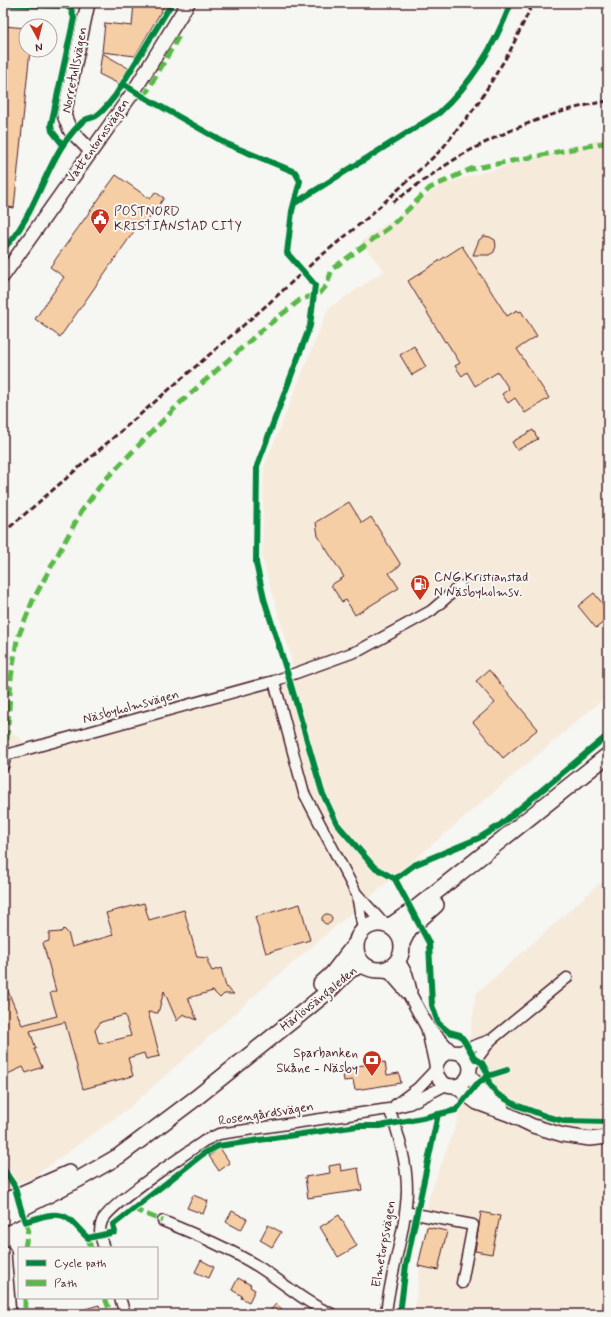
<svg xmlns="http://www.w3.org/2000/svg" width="611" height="1317" font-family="Mynerve,sans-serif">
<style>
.built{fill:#f6eadb}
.building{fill:#f6cea5;stroke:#4a1f2b;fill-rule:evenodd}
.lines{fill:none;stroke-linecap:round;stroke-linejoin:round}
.minor-casing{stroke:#4a1f2b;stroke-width:13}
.tertiary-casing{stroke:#4a1f2b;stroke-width:16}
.secondary-casing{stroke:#4a1f2b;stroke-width:18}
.minor{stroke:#f6f6f2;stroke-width:10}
.tertiary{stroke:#f6f6f2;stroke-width:13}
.secondary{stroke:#f6f6f2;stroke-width:15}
.rail{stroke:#4a1f2b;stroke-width:3;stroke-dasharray:6 3;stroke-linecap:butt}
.quiet{stroke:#58b947;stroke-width:5;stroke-dasharray:10 5;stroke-linecap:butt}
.cycleway-casing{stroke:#f6f6f2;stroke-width:8}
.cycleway{stroke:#00873e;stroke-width:6}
.labels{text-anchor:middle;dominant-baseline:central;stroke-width:4;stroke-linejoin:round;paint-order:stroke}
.street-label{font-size:13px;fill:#4a1f2b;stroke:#f6f6f2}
.poi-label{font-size:13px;fill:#4a1f2b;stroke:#f6f6f2;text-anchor:start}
</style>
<rect width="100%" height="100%" fill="#f6f6f2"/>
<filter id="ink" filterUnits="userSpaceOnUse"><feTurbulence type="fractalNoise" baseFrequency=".025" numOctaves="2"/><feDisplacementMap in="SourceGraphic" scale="8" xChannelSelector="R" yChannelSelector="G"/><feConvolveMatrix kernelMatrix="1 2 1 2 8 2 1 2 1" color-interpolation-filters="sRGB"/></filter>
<g filter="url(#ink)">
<path class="built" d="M608,137V695L270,982L130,1107L31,1179L3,1186V726L39,753L295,679L289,650L262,558L264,467L328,309L384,271L361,242L443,184Z
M608,876V1314H414L429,1197L458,1119L476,994Z"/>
<path class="building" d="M134,3H166L135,56L102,52L105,23L132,26Z
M4,26L26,28V50H30L14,208L3,206Z
M102,53L128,68L119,84L99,74Z
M116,175L150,199L155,192L164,198L141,230L137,227L60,337L35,319L64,277L50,267Z
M484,236L490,237L495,240L496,246L494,252L489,255H473L479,240Z
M462,246L507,316L517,310L519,312L521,311L537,336L517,349L549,398L525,413L515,398L508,403L502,394L509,389L498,372L475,386L467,372L462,376L455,366L460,363L446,341L445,342L408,281Z
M414,346L426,367L412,375L400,355Z
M533,430L538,439L517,450L512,442Z
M349,502L362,523L371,517L401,565L389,573L399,588L355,615L346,600L342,602L331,585L344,577L318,536L316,522Z
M594,593L606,608L604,611L608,616V619L596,628L578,606Z
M489,670L538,729L503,758L473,722L495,703L476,681Z
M144,903L149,920L184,910L197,957L208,958V963L212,971L221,968L226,987L234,994H224L220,998L213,991L188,998L197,1020L183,1014L177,1021L164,991L158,1013L148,1012L160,1056L146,1059L144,1053L128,1058L133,1076L83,1089L65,1022L30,1031L36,1049H34L42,1067L26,1073L23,1067L3,1076V979L22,1025L57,1016L50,993L56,991L43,943L49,941V933L61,932L64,929L68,933L72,947L113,935L106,913ZM125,1015L131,1036L99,1044L95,1030L101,1022Z
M300,904L310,940L266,953L255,917Z
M322 919a5 5 0 1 1 10 0a5 5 0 1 1-10 0Z
M385,1062L387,1075L399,1073L401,1083L355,1090L353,1080L344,1081L342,1068Z
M220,1148L230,1163L219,1171L209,1156Z
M340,1164L341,1171L358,1168L362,1190L308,1198L305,1177L330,1173L329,1166Z
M193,1195L208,1201L203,1214L187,1208Z
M232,1211L247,1219L241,1230L226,1222Z
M481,1212L500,1216L492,1254L475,1251Z
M339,1215L357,1246L338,1257L320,1227Z
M268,1225L281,1232L272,1247L260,1240Z
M427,1227L447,1231L438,1270L418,1266Z
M201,1260L214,1267L209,1278L195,1272Z
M238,1278L251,1285L250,1287L255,1290L249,1302L241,1298L242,1296L232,1290Z
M276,1304L288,1314H267Z
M99,1305L102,1314H75V1312Z"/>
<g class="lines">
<defs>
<path id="minor" d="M3,766L6,755L274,681
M357,895L363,929
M384,924L356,893L304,793L274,681L360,650L431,611L460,586
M457,1052L490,1040
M470,1068L491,1040L567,978
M395,1105L418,1088L435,1070
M405,1212L473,1225L462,1283
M163,1221C197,1235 231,1249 262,1269C285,1284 306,1303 332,1314
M104,1248C101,1239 98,1231 102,1221C112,1202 183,1156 204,1141L219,1134L389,1109L409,1104L446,1085
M120,1298L125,1314
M386,1314C390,1272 406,1232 407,1190C407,1164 399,1133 389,1109"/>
<path id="tertiary" d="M88,3L64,115L70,130L91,151
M3,276L134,91L188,3
M398,961L406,975L410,991
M377,970L390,972L410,995L428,1028L451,1052
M428,1028L436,1064
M436 1069a17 17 0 1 1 34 0a17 17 0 1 1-34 0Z
M469,1074L481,1090L502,1108
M455,1086L477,1103L510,1115L533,1126L563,1135L590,1139L608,1137"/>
<path id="secondary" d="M356 947a23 23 0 1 1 46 0a23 23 0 1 1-46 0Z
M390,926L416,908L608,755
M402,943L409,929L436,905
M321,984L332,974L356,943
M3,1202L69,1173
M3,1218L79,1179L119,1156L196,1098L297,1017L331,989L350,970L361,965L371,969
M3,1253L8,1314"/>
</defs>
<use href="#minor" class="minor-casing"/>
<use href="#tertiary" class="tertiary-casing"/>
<use href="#secondary" class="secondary-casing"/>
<use href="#minor" class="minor"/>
<use href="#tertiary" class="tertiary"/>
<use href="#secondary" class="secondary"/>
<path class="rail" d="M393,202C418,185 442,166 469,151C512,128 559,109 608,101
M3,533L268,304L316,260L365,220L441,150L477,105L510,51L533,3"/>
<path class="quiet" d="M144,97L180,34
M6,755L11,678L17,640L33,600L81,512L103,482L181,402L262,330L300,300L320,293L327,285L332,269L390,227L430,188L471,169L608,142
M133,1209L163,1221
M88,1238L91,1248
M25,1248L28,1229L25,1222
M25,1298V1314
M105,1298L111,1314"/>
<defs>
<path id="cycleway" d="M3,4L66,6L71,9L74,18L51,125L52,131L63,145
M123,84L144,97L227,144L295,172L300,181L292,211L287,253L315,285L310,326L257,466L256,563L264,599L288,675L322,792L337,824L374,867L395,879L429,943L432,1005L438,1023L449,1032L460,1035L464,1040L475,1059L482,1063L487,1072L489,1083L497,1094L516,1105L548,1117L564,1121L608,1122
M295,203L439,113C472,83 495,45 511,3
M3,249C32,221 42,176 64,143C70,136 77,125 85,120C88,118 93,118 96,116C104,111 109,103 115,96L172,3
M395,879L414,865L479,838L500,825L608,735
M3,1166C5,1175 14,1182 15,1188C18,1199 21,1210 25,1222C38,1218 58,1209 70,1220C77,1226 82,1233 88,1238L115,1232L113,1225L203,1154L218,1146L358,1126H380L422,1118L456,1110L476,1085L488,1076L507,1070
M400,1314L406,1265L438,1114"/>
</defs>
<use href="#cycleway" class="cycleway-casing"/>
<use href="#cycleway" class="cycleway"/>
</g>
</g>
<defs>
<symbol id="civic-pin" viewBox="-11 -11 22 30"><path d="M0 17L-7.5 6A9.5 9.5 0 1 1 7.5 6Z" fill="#c8321e" stroke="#f6f6f2"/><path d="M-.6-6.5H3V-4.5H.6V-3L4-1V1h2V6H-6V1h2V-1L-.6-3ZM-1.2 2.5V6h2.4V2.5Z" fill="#fff"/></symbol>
<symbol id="fuel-pin" viewBox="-11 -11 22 30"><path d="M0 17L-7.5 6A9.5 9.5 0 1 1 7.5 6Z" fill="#c8321e" stroke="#f6f6f2"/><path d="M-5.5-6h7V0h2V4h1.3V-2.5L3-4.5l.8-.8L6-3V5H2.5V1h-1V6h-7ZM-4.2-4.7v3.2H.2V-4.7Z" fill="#fff"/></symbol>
<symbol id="bank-pin" viewBox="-11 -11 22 30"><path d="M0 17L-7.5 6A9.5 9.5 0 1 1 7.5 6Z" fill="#c8321e" stroke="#f6f6f2"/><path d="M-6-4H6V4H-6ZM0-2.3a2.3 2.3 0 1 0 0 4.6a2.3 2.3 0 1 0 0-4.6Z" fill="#fff"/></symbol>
</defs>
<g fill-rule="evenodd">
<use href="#civic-pin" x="89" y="207" width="22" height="30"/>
<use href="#fuel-pin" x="409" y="573" width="22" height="30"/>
<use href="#bank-pin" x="361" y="1049" width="22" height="30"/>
</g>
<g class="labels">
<g class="street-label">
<text transform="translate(75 70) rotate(-79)">Norretullsvägen</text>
<text transform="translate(98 141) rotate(-55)">Vattentornsvägen</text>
<text transform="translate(131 707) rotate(-15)">Näsbyholmsvägen</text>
<text transform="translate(319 999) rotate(-39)">Härlövsängaleden</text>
<text transform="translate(266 1114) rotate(-9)">Rosengårdsvägen</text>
<text transform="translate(384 1244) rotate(-80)">Elmetorpsvägen</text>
</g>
<g class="poi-label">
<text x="114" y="211">POSTNORD<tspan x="114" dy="15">KRISTIANSTAD CITY</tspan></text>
<text x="434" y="577">CNG Kristianstad<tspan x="434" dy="15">N Näsbyholmsv.</tspan></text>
<text x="358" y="1053" text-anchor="end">Sparbanken<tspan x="358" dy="15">Skåne - Näsby</tspan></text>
</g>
</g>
<rect width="611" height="1317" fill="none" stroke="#f6f6f2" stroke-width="16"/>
<rect x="8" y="8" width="595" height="1301" fill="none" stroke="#4a1f2b" stroke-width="1.5" filter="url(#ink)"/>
<rect x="18" y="1247" width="140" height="52" fill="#f6f6f2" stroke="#b1a0a2"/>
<rect x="26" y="1260" width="20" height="6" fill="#00873e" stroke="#b1a0a2"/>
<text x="54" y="1267" font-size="12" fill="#4a1f2b">Cycle path</text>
<rect x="26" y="1280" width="20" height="6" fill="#58b947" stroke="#b1a0a2"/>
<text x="54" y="1287" font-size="12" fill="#4a1f2b">Path</text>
<g transform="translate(38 38) rotate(173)"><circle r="19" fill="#f6f6f2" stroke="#b1a0a2"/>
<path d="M0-3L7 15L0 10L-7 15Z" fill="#c8321e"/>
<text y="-6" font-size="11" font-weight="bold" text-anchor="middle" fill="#4a1f2b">N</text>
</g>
</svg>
